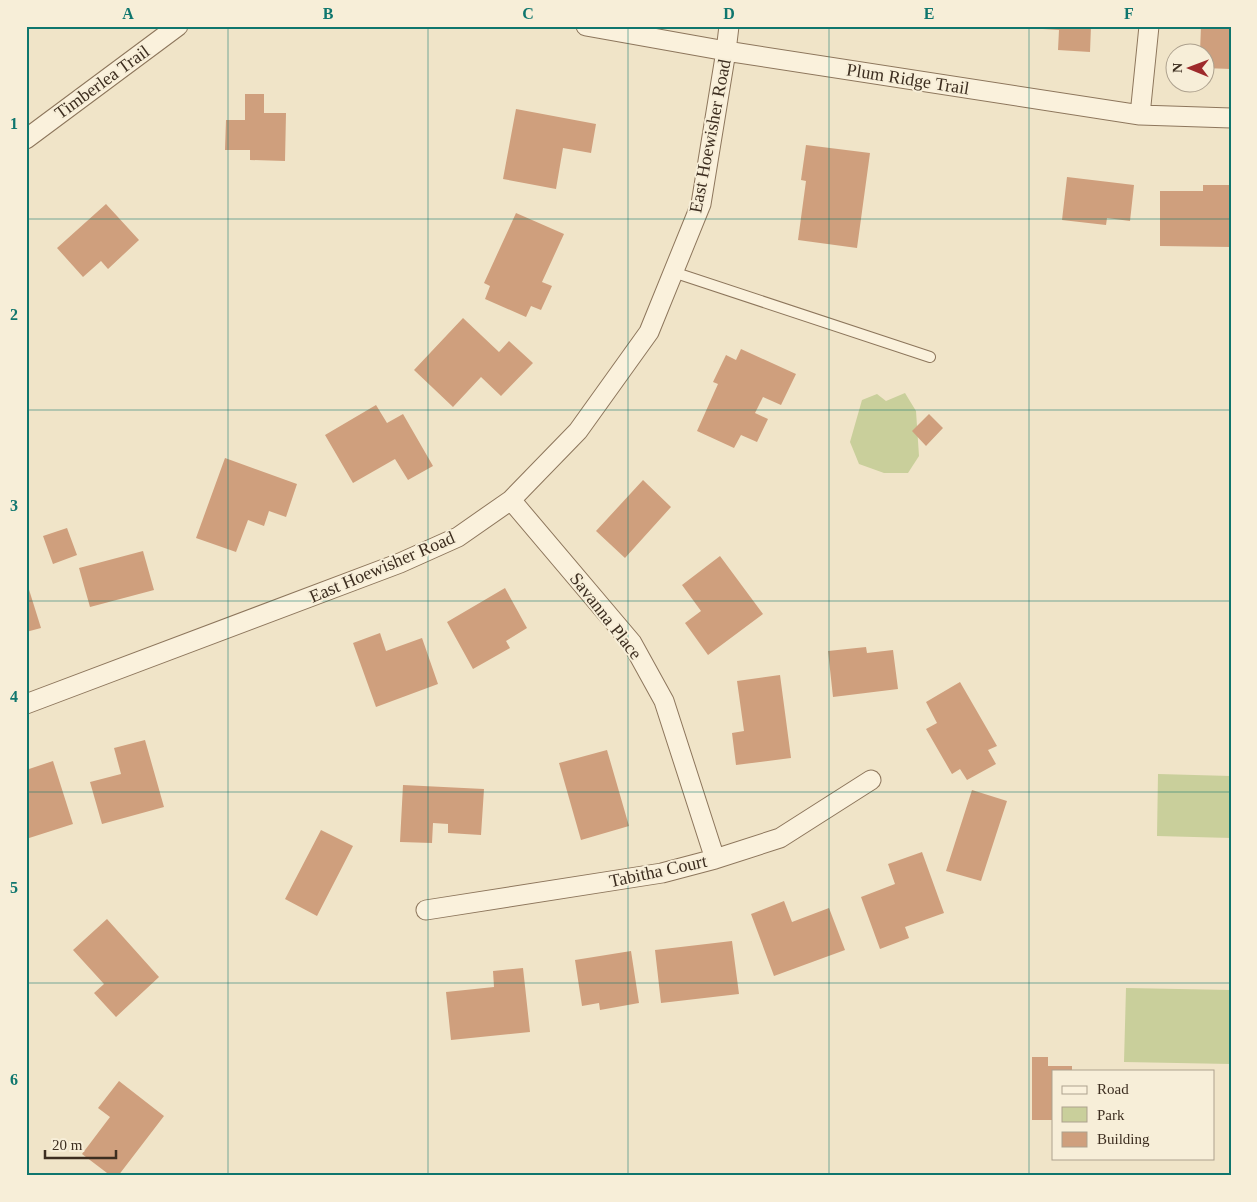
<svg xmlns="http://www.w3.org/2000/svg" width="1257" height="1202" font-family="Georgia,serif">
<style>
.green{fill:#c9cf9b}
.building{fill:#cf9f7d}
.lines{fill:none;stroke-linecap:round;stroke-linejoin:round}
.lane-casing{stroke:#8d765c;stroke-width:12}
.street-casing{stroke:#8d765c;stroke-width:21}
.lane{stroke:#faf1dc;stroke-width:10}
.street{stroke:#faf1dc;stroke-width:19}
.grid{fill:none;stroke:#0f766e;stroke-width:1;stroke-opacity:0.55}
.labels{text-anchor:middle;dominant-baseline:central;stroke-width:4;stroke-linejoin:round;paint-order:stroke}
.street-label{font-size:18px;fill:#3d2e20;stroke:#f7eed8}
.neatline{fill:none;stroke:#0f766e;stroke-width:2}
.grid-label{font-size:16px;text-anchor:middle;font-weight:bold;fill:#0f766e}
</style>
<rect width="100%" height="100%" fill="#f0e4c8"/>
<path class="green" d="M905,393L916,411L919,456L908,473H884L859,464L850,442L862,400L877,394L886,401Z
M1158,774L1231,776V838L1157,836Z
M1126,988L1231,990V1064L1124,1062Z"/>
<path class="building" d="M1044,26H1091L1090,52L1058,50L1059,30L1043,29Z
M1201,26H1231V69L1204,68V52H1200Z
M245,94H264V113H286L285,161L250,160V150H225L226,120H245Z
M516,109L596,124L591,153L563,148L556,189L503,179Z
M806,145L870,153L857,248L798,240L806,181L801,180Z
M1067,177L1134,185L1130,221L1107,218L1106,225L1062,220Z
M1203,185H1231V247L1160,246V191H1203Z
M106,204L139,240L108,269L101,261L83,277L57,248Z
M516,213L564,234L542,282L552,286L541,310L531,306L526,317L485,299L490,286L484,283Z
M463,318L499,352L509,341L533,363L501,396L481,377L453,407L414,370Z
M741,349L796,374L781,405L763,397L755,413L768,419L757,442L741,435L734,448L697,431L718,384L713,382L726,355L736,360Z
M376,405L387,423L403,414L433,466L408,480L395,459L353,483L325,435Z
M929,414L943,428L926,446L912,431Z
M225,458L297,484L286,517L269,511L264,526L248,520L236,552L196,538Z
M643,480L671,507L625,558L596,531Z
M67,528L77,555L53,564L43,536Z
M143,551L154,590L90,607L79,568Z
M720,556L763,614L708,655L685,623L701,611L682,585Z
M26,580L41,628L26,632Z
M505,588L527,628L506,641L510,648L473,669L447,622Z
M380,633L386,651L422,638L438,684L376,707L353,643Z
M866,647L867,653L893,650L898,689L833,697L828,651Z
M780,675L791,758L736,765L732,733L744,731L737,681Z
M960,682L997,746L988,750L996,764L967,780L960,769L952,774L926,729L937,723L926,702Z
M145,740L164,807L102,824L90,782L121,774L114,748Z
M607,750L629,826L581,840L559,763Z
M53,761L73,824L26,839V770Z
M403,785L484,789L481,835L448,833V824L433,823L432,843L400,842Z
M972,790L1007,801L981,881L946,871Z
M321,830L353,846L317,916L285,899Z
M922,852L944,913L905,927L909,938L880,949L861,897L895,884L888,864Z
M784,901L792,922L829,908L845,950L774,976L751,914Z
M107,919L159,977L116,1017L94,993L104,984L73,950Z
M732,941L739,994L661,1003L655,950Z
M631,951L639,1003L600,1010L599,1003L582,1006L575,960Z
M523,968L530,1032L451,1040L446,992L494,987L493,971Z
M1032,1057H1048V1066H1072V1071H1053V1120H1032Z
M119,1081L164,1116L118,1176H111L82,1154L110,1117L98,1108Z"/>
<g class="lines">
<defs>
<path id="lane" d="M673,272L930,357"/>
<path id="street" d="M586,26L726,51L1140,115L1231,118
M1140,115L1149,26
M26,139L178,26
M511,500L632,643L664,701L715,859
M26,704L400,563L458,537L511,500L578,431L649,332L701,204L726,51L729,26
M426,910L662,873L715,859L780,838L871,780"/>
</defs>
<use href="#lane" class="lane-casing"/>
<use href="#street" class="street-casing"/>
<use href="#lane" class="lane"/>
<use href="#street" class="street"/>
</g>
<path class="grid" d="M228,26V1176M428,26V1176M628,26V1176M829,26V1176M1029,26V1176M26,219H1231M26,410H1231M26,601H1231M26,792H1231M26,983H1231"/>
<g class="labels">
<g class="street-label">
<text transform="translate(908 79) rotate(9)">Plum Ridge Trail</text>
<text transform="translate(102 82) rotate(-36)">Timberlea Trail</text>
<text transform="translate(710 136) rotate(-79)">East Hoewisher Road</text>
<text transform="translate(382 567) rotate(-23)">East Hoewisher Road</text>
<text transform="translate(606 616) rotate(52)">Savanna Place</text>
<text transform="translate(658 871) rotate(-12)">Tabitha Court</text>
</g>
</g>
<rect width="1257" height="1202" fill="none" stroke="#f7eed8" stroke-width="55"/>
<rect x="1052" y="1070" width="162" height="90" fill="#f7eed8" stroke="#ada18e"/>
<rect x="1062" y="1086" width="25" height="8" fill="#faf1dc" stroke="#ada18e"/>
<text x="1097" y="1094" font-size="15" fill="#3d2e20">Road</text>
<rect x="1062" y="1107" width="25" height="15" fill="#c9cf9b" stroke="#ada18e"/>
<text x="1097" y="1120" font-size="15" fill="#3d2e20">Park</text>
<rect x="1062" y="1132" width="25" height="15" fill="#cf9f7d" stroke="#ada18e"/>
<text x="1097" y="1144" font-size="15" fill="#3d2e20">Building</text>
<g transform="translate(1190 68) rotate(271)"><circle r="24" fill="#f7eed8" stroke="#ada18e"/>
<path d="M0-4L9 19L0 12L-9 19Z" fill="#9e2a2b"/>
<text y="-8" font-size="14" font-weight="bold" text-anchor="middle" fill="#3d2e20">N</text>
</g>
<path d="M45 1150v8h71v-8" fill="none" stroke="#3d2e20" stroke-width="2.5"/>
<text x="52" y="1150" font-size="15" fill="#3d2e20" stroke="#f7eed8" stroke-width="4" paint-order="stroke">20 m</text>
<rect x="28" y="28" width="1202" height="1146" class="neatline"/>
<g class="grid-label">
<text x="128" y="19">A</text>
<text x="328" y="19">B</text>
<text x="528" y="19">C</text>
<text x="729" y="19">D</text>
<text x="929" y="19">E</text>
<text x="1129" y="19">F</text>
<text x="14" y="129">1</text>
<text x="14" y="320">2</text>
<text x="14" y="511">3</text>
<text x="14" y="702">4</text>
<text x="14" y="893">5</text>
<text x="14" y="1085">6</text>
</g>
</svg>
